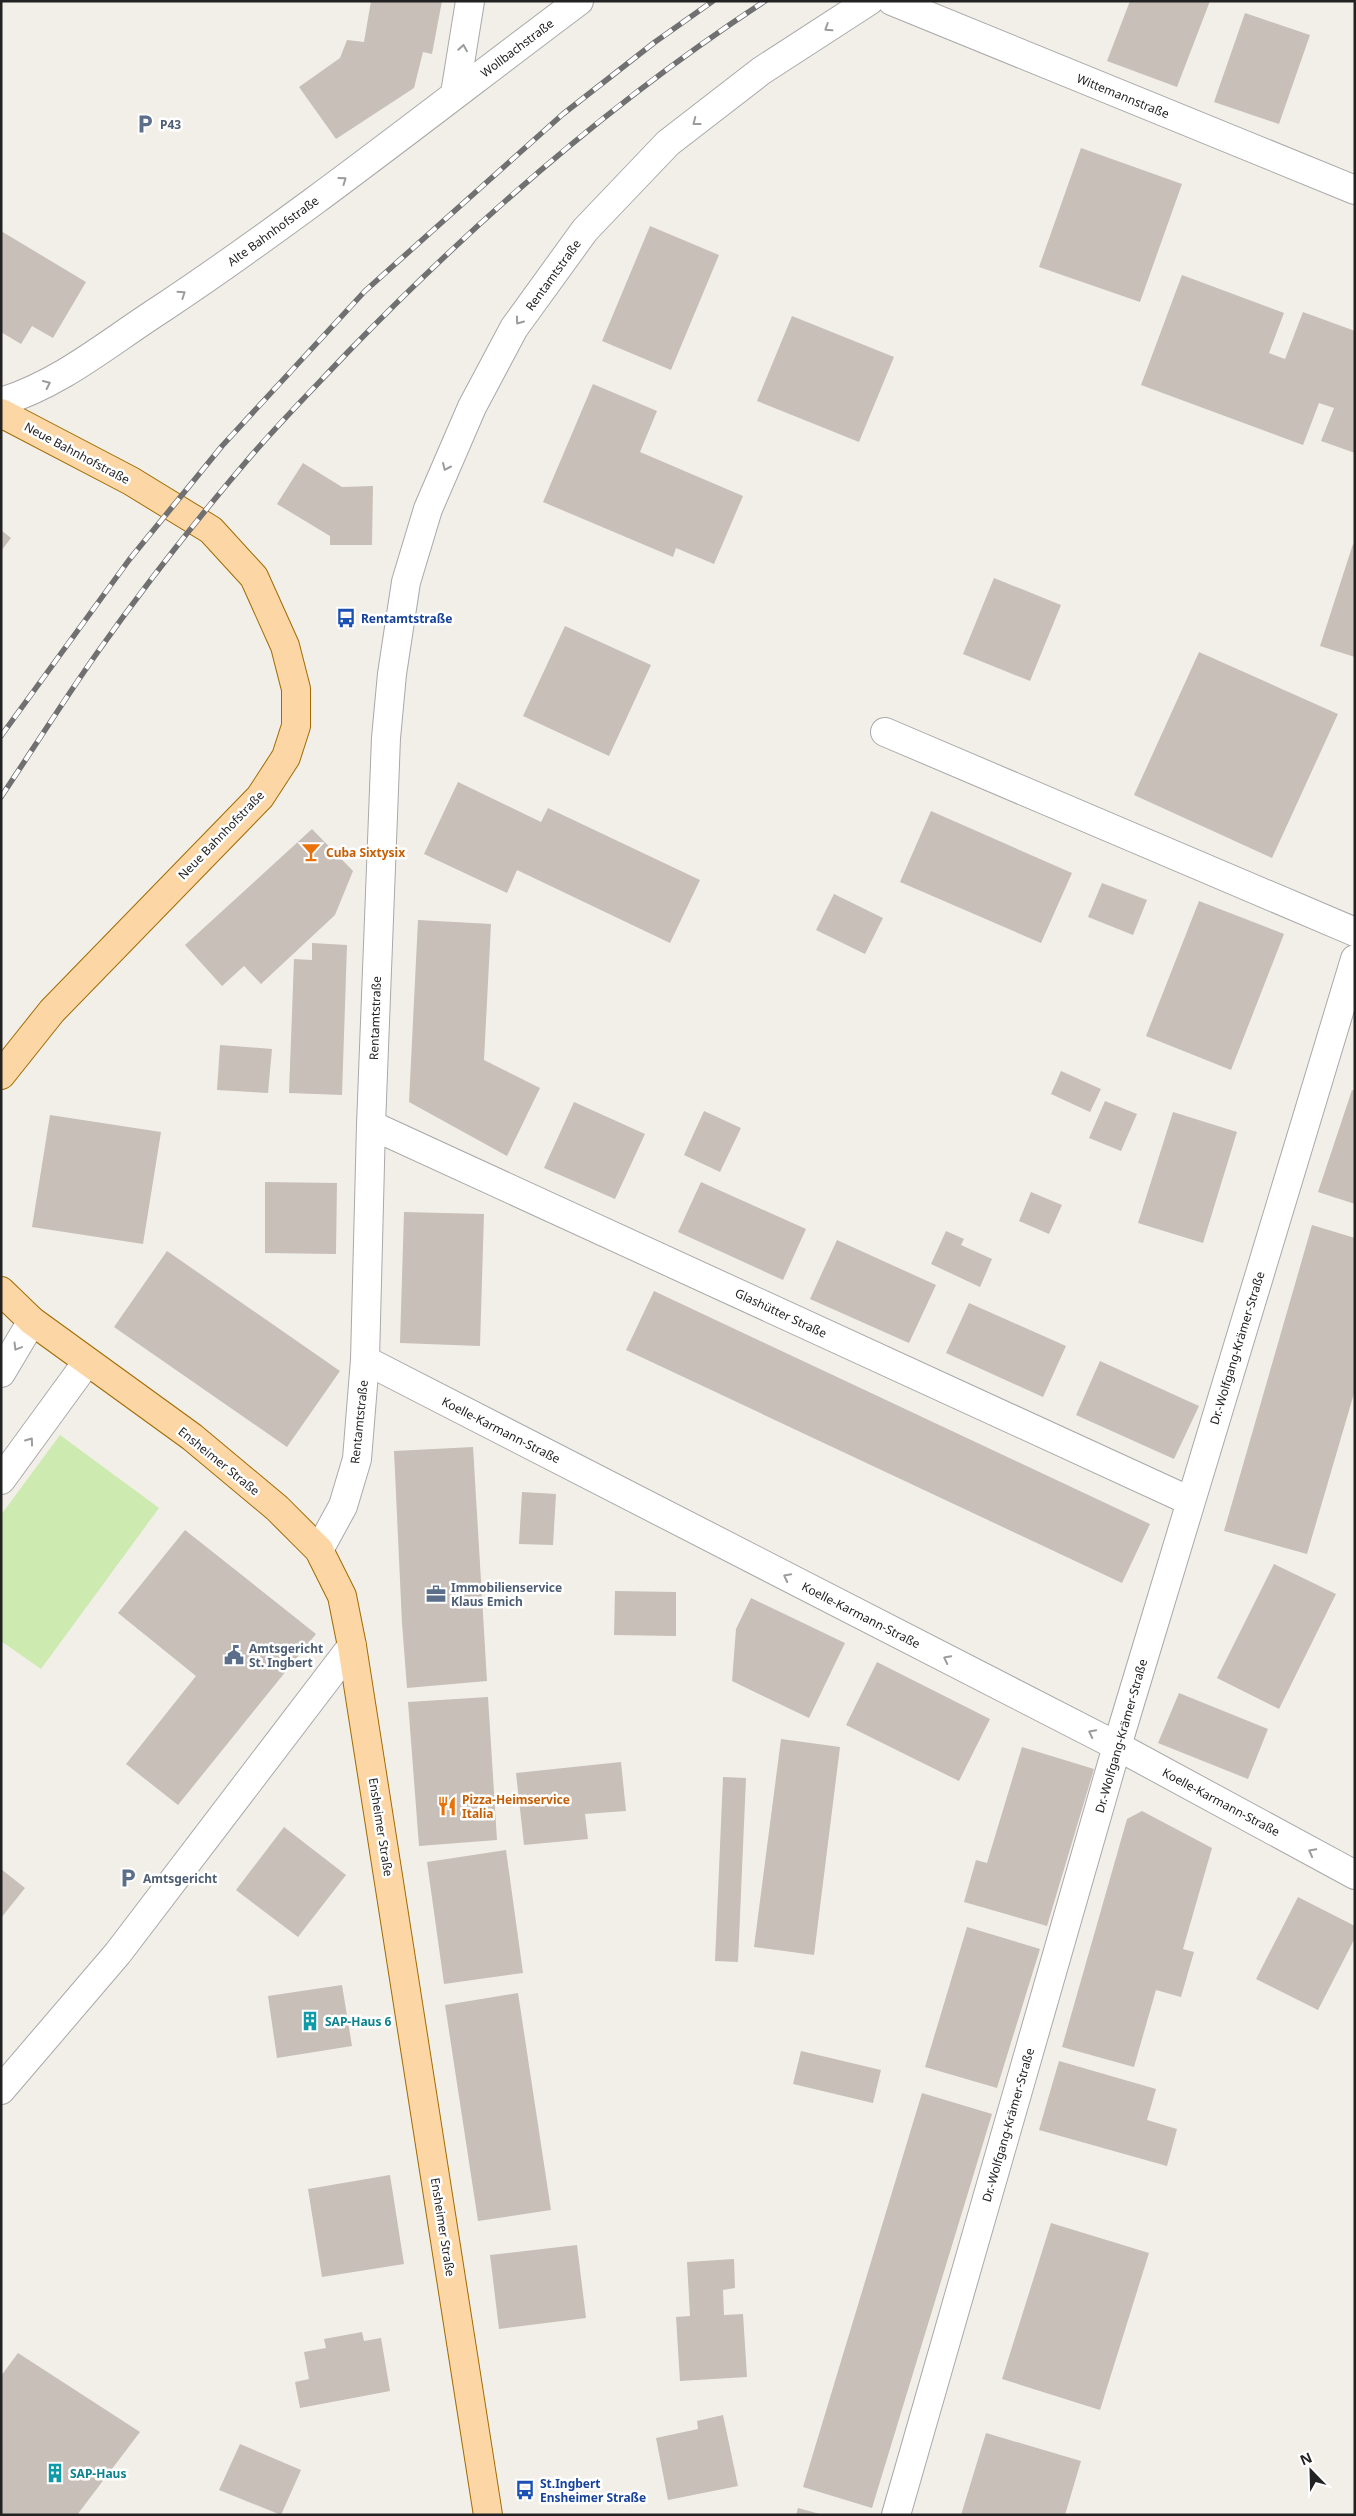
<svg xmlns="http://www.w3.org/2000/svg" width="1356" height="2516" font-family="'Noto Sans',sans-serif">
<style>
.grass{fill:#cdebb0}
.building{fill:#c7bfb8}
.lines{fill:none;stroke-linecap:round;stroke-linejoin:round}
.minor-casing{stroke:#a9a9a9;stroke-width:30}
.major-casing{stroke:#a06b00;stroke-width:30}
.minor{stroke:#fff;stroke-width:28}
.major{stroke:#fcd6a4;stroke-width:28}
.rail-casing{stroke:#707070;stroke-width:5.5}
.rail{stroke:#fff;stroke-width:4;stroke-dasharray:11;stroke-linecap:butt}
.oneway{stroke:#9c9c9c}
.labels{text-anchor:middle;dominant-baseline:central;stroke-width:5;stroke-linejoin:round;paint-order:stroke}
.street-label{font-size:12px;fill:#222;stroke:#fff}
.service-label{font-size:12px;font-weight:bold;fill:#4e5e75;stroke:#fff;text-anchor:start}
.transit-label{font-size:12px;font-weight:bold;fill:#164399;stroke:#fff;text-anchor:start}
.food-label{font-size:12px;font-weight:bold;fill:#c56008;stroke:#fff;text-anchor:start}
.culture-label{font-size:12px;font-weight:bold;fill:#0d838f;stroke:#fff;text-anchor:start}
</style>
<rect width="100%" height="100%" fill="#f2efe9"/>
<path class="grass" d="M60,1435L159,1508L41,1669L1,1641V1515Z"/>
<path class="building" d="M371,1H442L432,54L423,52L414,88L336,139L299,87L340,58L347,40L364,42Z
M1130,1H1210L1177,87L1107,61Z
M1245,13L1310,35L1279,124L1214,102Z
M1081,148L1182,184L1140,302L1039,267Z
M650,226L719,255L671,370L602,341Z
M1,231L86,282L53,338L32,326L21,344L1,332Z
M1182,275L1284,313L1269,353L1285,359L1303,312L1355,331V453L1321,441L1334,408L1319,403L1303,445L1141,385Z
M792,316L894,357L859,442L757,401Z
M593,384L657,411L640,452L743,496L714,564L676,548L673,557L543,502Z
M303,463L342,487L373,486L372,545H330V536L277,504Z
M1,530L11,538L1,551Z
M1353,544L1355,545V657L1320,646Z
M994,578L1061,605L1030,681L963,654Z
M565,626L651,665L609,756L523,716Z
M1199,652L1338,714L1272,858L1134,795Z
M458,782L541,822L548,808L700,880L670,943L517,870L507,893L424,854Z
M931,811L1072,873L1041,943L900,882Z
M312,829L353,871L335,915L261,984L244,966L222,986L185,945Z
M1102,883L1147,900L1133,935L1088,917Z
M834,894L883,918L865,954L816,930Z
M1199,901L1284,934L1231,1070L1146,1036Z
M418,920L491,924L484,1060L540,1088L507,1156L409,1102Z
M312,943L347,945L342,1095L289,1093L294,959L312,960Z
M220,1045L272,1049L268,1093L217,1090Z
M1061,1071L1101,1089L1090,1112L1051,1094Z
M1352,1090L1355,1091V1204L1318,1192Z
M1105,1101L1137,1114L1121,1151L1089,1138Z
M574,1102L645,1134L615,1199L544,1168Z
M704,1111L741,1128L720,1172L684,1155Z
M1173,1112L1237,1132L1203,1243L1138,1223Z
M50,1115L161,1132L143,1244L32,1227Z
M265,1182L337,1183L336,1254L265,1253Z
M701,1182L806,1229L783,1280L678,1232Z
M1031,1192L1062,1205L1049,1234L1019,1221Z
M404,1212L484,1214L480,1346L400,1343Z
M1312,1225L1355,1238V1390L1307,1554L1224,1531Z
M946,1231L964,1239L961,1245L992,1259L980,1287L931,1264Z
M837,1240L936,1285L909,1343L810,1299Z
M167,1251L340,1371L287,1447L114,1327Z
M654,1291L1150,1524L1122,1583L626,1350Z
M969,1303L1066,1346L1043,1397L946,1353Z
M1100,1361L1199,1406L1174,1459L1076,1415Z
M473,1447L487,1681L407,1688L402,1623L394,1451Z
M522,1492L556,1494L553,1545L519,1544Z
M185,1530L316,1634L178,1805L126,1764L196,1676L118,1613Z
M1274,1564L1336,1594L1279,1709L1217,1678Z
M615,1591L676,1592V1636L614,1635Z
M751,1598L845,1643L809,1718L732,1681L736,1629Z
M877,1662L990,1719L959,1781L846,1725Z
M1179,1693L1268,1729L1248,1779L1158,1743Z
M488,1697L497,1840L419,1846L408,1702Z
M781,1739L840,1747L814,1955L754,1947Z
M1022,1747L1094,1769L1047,1926L964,1902L976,1860L987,1863Z
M621,1762L626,1811L585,1814L588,1839L524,1845L516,1773Z
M723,1777L746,1778L738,1962L715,1961Z
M1142,1811L1212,1848L1183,1949L1194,1952L1181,1997L1156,1990L1134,2067L1062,2047L1127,1819Z
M284,1827L346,1875L298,1937L236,1890Z
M506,1850L523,1973L444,1984L427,1862Z
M1,1869L25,1888L1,1918Z
M1298,1897L1355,1926V1938L1318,2010L1256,1979Z
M967,1927L1040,1949L997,2088L925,2067Z
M342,1985L352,2046L277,2058L268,1996Z
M518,1993L551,2210L478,2221L445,2005Z
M801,2051L881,2070L873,2103L793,2084Z
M1059,2061L1156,2089L1147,2120L1177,2129L1167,2166L1039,2130Z
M922,2093L992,2114L872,2508L803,2487Z
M390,2175L404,2264L322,2277L308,2189Z
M1051,2223L1149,2253L1100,2410L1002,2379Z
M577,2245L586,2318L499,2329L490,2255Z
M734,2259L735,2288L723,2290L724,2315L743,2314L747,2377L680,2381L676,2317L690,2316L687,2262Z
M362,2332L364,2341L381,2338L390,2391L300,2408L295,2382L309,2379L304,2352L326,2348L324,2339Z
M18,2353L140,2432L77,2515H1V2376Z
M723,2415L738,2486L668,2500L656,2438L698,2429L697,2421Z
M986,2433L1081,2461L1065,2515H961Z
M240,2444L301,2470L281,2515L219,2490Z
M798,2508L820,2514V2515H796Z"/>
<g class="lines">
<defs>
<path id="minor" d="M892,1L1355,190
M455,94L470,1
M1,402C62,383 108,343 161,309C305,213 440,105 579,1
M885,732L1355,932
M371,1125L1190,1501
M365,1360L1117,1746L1355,1875
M1,1373L32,1321
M1,1480L87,1362
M319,1550L343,1506L357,1459L365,1360L371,1125L386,738L392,674L406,582L428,509L472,407L514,328L585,230L668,143L761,71L869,1
M1,2090L118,1953L352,1646
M896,2515L1117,1746L1355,959"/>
<path id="major" d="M1,413L131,481L211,530L254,577L285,646L296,689V726L286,757L260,797L52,1011L1,1075
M1,1291L32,1321L192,1437L277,1508L319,1550L342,1596L352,1646L488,2515"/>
</defs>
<use href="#minor" class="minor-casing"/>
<use href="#major" class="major-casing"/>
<use href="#minor" class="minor"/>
<use href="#major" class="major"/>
<defs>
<path id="rail" d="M1,736L129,560L222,446L365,291L563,114L655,42L713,1
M1,797C33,749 64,700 97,653C143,588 193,524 245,463C277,425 313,389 347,353C474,222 612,101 765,1"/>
</defs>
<use href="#rail" class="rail-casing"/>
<use href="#rail" class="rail"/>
</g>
<defs><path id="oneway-chevron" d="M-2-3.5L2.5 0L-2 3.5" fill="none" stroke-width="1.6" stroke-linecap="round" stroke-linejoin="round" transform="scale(1.25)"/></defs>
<g class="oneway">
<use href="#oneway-chevron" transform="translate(828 28) rotate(147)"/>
<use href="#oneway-chevron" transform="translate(463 48) rotate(-81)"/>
<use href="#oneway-chevron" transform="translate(696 122) rotate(142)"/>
<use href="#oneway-chevron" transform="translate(343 180) rotate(-36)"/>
<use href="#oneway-chevron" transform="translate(182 294) rotate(-34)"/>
<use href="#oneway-chevron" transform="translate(519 321) rotate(126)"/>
<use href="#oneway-chevron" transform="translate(47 384) rotate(-25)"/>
<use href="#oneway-chevron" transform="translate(446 467) rotate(114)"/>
<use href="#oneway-chevron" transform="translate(17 1347) rotate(121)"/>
<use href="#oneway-chevron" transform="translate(30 1441) rotate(-54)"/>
<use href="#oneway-chevron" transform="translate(787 1577) rotate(-153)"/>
<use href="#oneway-chevron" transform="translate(947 1659) rotate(-153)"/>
<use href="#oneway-chevron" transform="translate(1092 1733) rotate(-153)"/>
<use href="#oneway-chevron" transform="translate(1312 1852) rotate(-152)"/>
</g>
<defs>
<symbol id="parking-bare" viewBox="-9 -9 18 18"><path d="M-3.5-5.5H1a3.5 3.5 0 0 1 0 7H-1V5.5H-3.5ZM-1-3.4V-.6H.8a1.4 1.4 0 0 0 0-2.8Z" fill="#5c6f8a" stroke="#fff" stroke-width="2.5" paint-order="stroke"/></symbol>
<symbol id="bus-bare" viewBox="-9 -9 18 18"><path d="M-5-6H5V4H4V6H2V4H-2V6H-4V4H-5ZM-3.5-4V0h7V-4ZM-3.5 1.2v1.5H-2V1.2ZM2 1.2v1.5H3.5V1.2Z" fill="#1a4fb4" stroke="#fff" stroke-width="2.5" paint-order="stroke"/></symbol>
<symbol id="bar-bare" viewBox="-9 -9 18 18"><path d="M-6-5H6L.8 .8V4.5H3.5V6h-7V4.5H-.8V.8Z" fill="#e8710a" stroke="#fff" stroke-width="2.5" paint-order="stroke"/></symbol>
<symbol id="office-bare" viewBox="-9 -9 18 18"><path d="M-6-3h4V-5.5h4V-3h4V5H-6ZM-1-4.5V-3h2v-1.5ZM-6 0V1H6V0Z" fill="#5c6f8a" stroke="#fff" stroke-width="2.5" paint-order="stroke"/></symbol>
<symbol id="civic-bare" viewBox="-9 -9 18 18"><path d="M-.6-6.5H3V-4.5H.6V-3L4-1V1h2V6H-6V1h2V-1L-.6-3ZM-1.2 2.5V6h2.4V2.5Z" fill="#5c6f8a" stroke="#fff" stroke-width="2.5" paint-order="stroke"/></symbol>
<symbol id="restaurant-bare" viewBox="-9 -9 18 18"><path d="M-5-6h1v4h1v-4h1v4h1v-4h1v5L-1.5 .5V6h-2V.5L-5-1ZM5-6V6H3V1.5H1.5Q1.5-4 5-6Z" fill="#e8710a" stroke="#fff" stroke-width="2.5" paint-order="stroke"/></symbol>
<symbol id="building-bare" viewBox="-9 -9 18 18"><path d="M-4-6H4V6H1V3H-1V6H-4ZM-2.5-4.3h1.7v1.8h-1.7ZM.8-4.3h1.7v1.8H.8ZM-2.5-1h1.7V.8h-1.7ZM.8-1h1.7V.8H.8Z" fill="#0f9aa8" stroke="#fff" stroke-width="2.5" paint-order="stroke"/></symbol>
</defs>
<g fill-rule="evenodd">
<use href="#parking-bare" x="131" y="110" width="28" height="28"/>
<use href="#bus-bare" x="332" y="604" width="28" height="28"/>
<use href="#bar-bare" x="297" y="838" width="28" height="28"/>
<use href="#office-bare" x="422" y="1580" width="28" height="28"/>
<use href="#civic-bare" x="220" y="1641" width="28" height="28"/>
<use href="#restaurant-bare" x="433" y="1792" width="28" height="28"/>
<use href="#parking-bare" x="114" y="1864" width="28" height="28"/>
<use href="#building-bare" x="296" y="2007" width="28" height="28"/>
<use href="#building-bare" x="41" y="2459" width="28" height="28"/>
<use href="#bus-bare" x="511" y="2476" width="28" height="28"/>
</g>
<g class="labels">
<g class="street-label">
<text transform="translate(517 48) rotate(-37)">Wollbachstraße</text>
<text transform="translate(1123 96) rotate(22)">Wittemannstraße</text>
<text transform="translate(273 231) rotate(-36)">Alte Bahnhofstraße</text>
<text transform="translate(553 275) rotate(-54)">Rentamtstraße</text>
<text transform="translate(77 453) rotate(28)">Neue Bahnhofstraße</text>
<text transform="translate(221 835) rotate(-46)">Neue Bahnhofstraße</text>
<text transform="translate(375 1018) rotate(-88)">Rentamtstraße</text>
<text transform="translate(781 1313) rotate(25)">Glashütter Straße</text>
<text transform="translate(1237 1348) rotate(-73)">Dr.-Wolfgang-Krämer-Straße</text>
<text transform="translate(359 1422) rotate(-84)">Rentamtstraße</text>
<text transform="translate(501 1430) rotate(27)">Koelle-Karmann-Straße</text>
<text transform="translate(219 1461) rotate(39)">Ensheimer Straße</text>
<text transform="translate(861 1615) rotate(27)">Koelle-Karmann-Straße</text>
<text transform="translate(1121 1736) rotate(-74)">Dr.-Wolfgang-Krämer-Straße</text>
<text transform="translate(1221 1802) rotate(28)">Koelle-Karmann-Straße</text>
<text transform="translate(381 1827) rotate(81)">Ensheimer Straße</text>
<text transform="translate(1008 2125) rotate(-74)">Dr.-Wolfgang-Krämer-Straße</text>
<text transform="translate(443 2227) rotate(81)">Ensheimer Straße</text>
</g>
<g class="service-label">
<text x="160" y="124">P43</text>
<text x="451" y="1587">Immobilienservice<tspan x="451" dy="14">Klaus Emich</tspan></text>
<text x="249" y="1648">Amtsgericht<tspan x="249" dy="14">St. Ingbert</tspan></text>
<text x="143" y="1878">Amtsgericht</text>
</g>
<g class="transit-label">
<text x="361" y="618">Rentamtstraße</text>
<text x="540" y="2483">St.Ingbert<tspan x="540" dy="14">Ensheimer Straße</tspan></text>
</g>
<g class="food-label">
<text x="326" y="852">Cuba Sixtysix</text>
<text x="462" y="1799">Pizza-Heimservice<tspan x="462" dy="14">Italia</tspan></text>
</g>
<g class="culture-label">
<text x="325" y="2021">SAP-Haus 6</text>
<text x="70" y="2473">SAP-Haus</text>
</g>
</g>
<rect width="1356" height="2516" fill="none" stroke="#222222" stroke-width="5"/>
<g transform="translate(1311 2471) rotate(337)" stroke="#ffffff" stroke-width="4" paint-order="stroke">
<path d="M0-4L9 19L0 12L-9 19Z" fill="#222222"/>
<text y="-8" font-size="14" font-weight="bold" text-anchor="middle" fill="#222222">N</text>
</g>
</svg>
